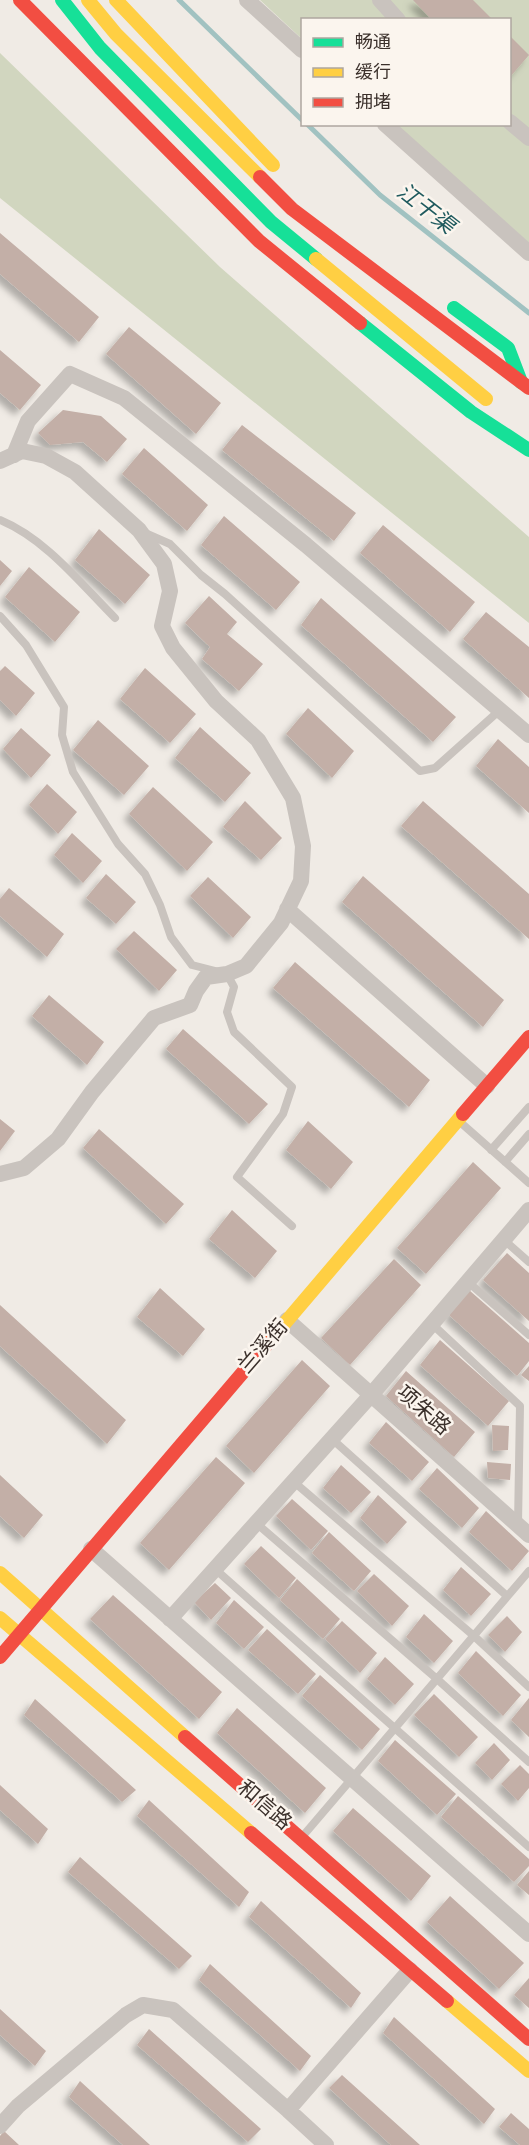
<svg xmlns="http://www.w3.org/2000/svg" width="529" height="2145" font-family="Overpass,'Noto Sans SC',sans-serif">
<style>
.green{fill:#d1d6bf}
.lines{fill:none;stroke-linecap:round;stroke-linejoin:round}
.stream{stroke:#a1c2c1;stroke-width:5}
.building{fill:#c3afa7;filter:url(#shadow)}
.lane{stroke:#c9c3be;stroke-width:8}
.street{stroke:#c9c3be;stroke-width:16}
.fast{stroke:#16e098;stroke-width:14}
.slow{stroke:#ffcf43;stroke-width:14}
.jam{stroke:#f24e42;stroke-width:14}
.labels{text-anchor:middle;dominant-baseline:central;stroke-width:5;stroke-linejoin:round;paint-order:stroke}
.street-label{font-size:21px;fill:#3b302b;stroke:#fbf5ee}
.water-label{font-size:22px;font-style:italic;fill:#1f5a5e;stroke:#fbf5ee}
</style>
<defs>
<filter id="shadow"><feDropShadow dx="-5.5" dy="5.5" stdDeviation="3" flood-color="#0004"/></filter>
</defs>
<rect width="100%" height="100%" fill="#f0ebe5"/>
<path class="green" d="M260,0H529V243L396,125L510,124V20H302V39Z
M0,53L220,267L529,537V623L0,198Z"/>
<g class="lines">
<path class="stream" d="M179,0L302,120
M307,124L380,195L529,313"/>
</g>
<path class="building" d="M413,0H473L493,20H432Z
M510,36L529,55L510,77Z
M0,233L99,317L79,342L0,274Z
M129,327L221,403L196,434L106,354Z
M0,350L41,385L20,410L0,393Z
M63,410L101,416L127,439L107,462L83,442L50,445L38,433Z
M242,425L356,513L334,541L222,450Z
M144,448L208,505L187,531L122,474Z
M224,516L300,582L276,610L201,545Z
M383,525L475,602L450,632L360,553Z
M99,529L150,575L125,604L75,560Z
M0,560L12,571L0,586Z
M29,567L80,612L55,642L5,597Z
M209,596L237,622L227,634L263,664L239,691L202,659L210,647L185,623Z
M321,598L456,717L433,742L301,625Z
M486,612L529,647V698L463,639Z
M5,666L35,693L16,716L0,700V671Z
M145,668L196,714L170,743L120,699Z
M308,708L354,751L332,778L286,734Z
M98,720L149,766L124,795L73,750Z
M200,727L251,773L225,802L175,758Z
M21,728L51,755L31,778L3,749Z
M498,739L529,767V813L476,766Z
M47,784L77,812L58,834L29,805Z
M153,787L213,842L187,871L129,814Z
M245,801L282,838L261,860L223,827Z
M423,801L529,894V939L401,826Z
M72,833L102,861L83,883L54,855Z
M106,874L136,902L116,924L86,898Z
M363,876L504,1000L483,1027L342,902Z
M208,877L251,917L233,938L190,896Z
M9,888L64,934L47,957L0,916V899Z
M134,931L177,970L159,991L116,949Z
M295,962L430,1080L409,1107L273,988Z
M49,995L104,1042L87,1065L32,1016Z
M183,1029L268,1104L249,1124L166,1049Z
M0,1119L15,1131L0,1151Z
M308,1121L353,1162L331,1189L286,1150Z
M99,1129L184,1204L166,1224L83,1148Z
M473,1162L501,1188L426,1274L397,1248Z
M232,1210L277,1251L255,1278L209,1239Z
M507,1253L529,1273V1321L483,1280Z
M394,1259L421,1285L350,1365L321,1338Z
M160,1288L205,1329L183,1356L137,1317Z
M469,1290L529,1343V1361L517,1376L449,1315Z
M0,1305L126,1420L107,1444L0,1346Z
M440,1340L509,1401L488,1426L420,1365Z
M302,1360L330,1386L254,1473L226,1446Z
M529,1366V1381L521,1375Z
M406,1371L475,1432L454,1457L386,1396Z
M386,1422L429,1462L412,1481L369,1443Z
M492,1425L509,1426L508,1450L493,1451Z
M216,1457L245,1483L169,1570L140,1543Z
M487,1462L511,1464L510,1480L488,1478Z
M341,1465L371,1492L351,1513L323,1488Z
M437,1468L479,1508L462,1528L419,1489Z
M0,1475L43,1515L24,1538L0,1516Z
M378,1495L407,1522L387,1544L360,1518Z
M292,1499L328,1531L311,1550L276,1516Z
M486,1511L529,1551L512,1571L469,1532Z
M329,1532L371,1571L354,1591L312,1553Z
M261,1546L296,1578L279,1598L244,1564Z
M461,1567L491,1594L471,1616L443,1590Z
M374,1574L409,1606L392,1626L357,1591Z
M297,1579L340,1619L323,1639L280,1600Z
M215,1583L231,1598L211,1620L194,1602Z
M113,1595L222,1692L199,1719L90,1619Z
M234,1600L264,1627L244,1649L216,1623Z
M424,1614L453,1641L434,1663L406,1637Z
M507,1616L522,1632L505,1652L488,1635Z
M342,1621L377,1653L360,1673L325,1639Z
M267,1629L316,1674L298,1694L248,1650Z
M476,1651L521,1695L503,1716L458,1673Z
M385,1657L414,1684L395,1705L367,1679Z
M320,1675L380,1729L362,1750L302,1696Z
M434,1694L478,1737L459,1757L414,1715Z
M529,1698V1737L511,1720Z
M35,1699L136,1790L122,1802L24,1715Z
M237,1708L326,1788L305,1813L217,1733Z
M395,1740L456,1794L437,1815L378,1761Z
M494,1743L510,1760L492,1780L475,1763Z
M520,1765L529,1774V1788L518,1801L501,1784Z
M0,1785L48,1829L38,1844L0,1810Z
M458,1796L529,1859V1866L514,1882L441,1817Z
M149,1800L249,1892L239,1907L137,1816Z
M353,1808L431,1876L411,1901L333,1831Z
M80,1857L192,1956L179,1969L68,1872Z
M529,1871V1895L517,1885Z
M450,1896L524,1963L499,1989L427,1922Z
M261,1901L361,1993L351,2008L249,1917Z
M210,1964L311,2056L300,2071L199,1980Z
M529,1978V2008L514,1995Z
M0,2009L46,2051L35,2066L0,2035Z
M394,2017L495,2109L484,2124L383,2033Z
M149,2029L261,2129L248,2142L137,2045Z
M342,2075L420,2145H391L329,2088Z
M80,2081L150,2145H123L69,2097Z
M511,2113L529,2129V2145H520L499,2127Z
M4,2131L19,2145H0V2136Z"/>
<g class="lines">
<path class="lane" d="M0,520C46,539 81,584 115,618
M145,533L170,544L201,575L225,594L420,771L435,768L500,710
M0,616L26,645L64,707L62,735L73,772L118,844L145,874L160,905L171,937L192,965L227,974L234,987L227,1012L234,1032L292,1087L283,1114L237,1177L292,1226
M460,1122L529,1183
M491,1150L529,1107
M505,1162L529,1134
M504,1240L529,1262
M468,1282L529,1335
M432,1324L520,1406L518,1524
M332,1439L507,1596
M294,1482L474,1636L529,1687
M256,1523L437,1679L529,1762
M215,1569L529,1847
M302,1837L529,1571"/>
<path class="street" d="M247,0L302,50
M380,0L398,20
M510,122L529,138
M385,124L529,253
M14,455L28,421L70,374L124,398L306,545L529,735
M0,461L22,451L46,456L75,472L139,530L164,564L170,591L162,626L173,648L216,701L258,740L293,798L303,846L301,881L281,923L246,966L227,974L206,977L196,991L190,1005L154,1018L92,1092L58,1139L24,1168L0,1174
M287,909L487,1086
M287,1320L529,1535
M91,1549L529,1934
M170,1619L371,1395L529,1210
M288,2110L410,1970
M0,2126L18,2106L126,2015L143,2005L173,2010L288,2110L326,2145"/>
<path class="fast" d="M62,0L100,48L271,222L316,259
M454,308L508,348L521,382
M360,323L471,412L529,450"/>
<path class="slow" d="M88,0L116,34L260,177
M116,0L273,165
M316,259L486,399
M268,1343L463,1114
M0,1573L185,1737
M0,1618L251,1833
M447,2001L529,2071"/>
<path class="jam" d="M20,0L259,241L360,323
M260,177L292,209L529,388
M463,1114L529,1037
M0,1657L268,1343
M185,1737L529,2039
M251,1833L447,2001"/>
</g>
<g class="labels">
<g class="street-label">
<text transform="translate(264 1347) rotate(-49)">兰溪街</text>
<text transform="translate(423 1411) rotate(41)">项朱路</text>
<text transform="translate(264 1806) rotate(41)">和信路</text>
</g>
<g class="water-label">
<text transform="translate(425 210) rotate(38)">江干渠</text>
</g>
</g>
<rect x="301" y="18" width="210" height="108" fill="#fbf5ee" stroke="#aea6a0" stroke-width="1.5"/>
<rect x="313" y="38" width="30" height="9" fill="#16e098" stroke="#aea6a0" stroke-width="1.5"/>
<text x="355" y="48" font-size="18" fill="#3b302b">畅通</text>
<rect x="313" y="68" width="30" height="9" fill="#ffcf43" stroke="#aea6a0" stroke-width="1.5"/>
<text x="355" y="78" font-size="18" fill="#3b302b">缓行</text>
<rect x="313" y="98" width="30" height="9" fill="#f24e42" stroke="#aea6a0" stroke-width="1.5"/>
<text x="355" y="108" font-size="18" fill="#3b302b">拥堵</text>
</svg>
